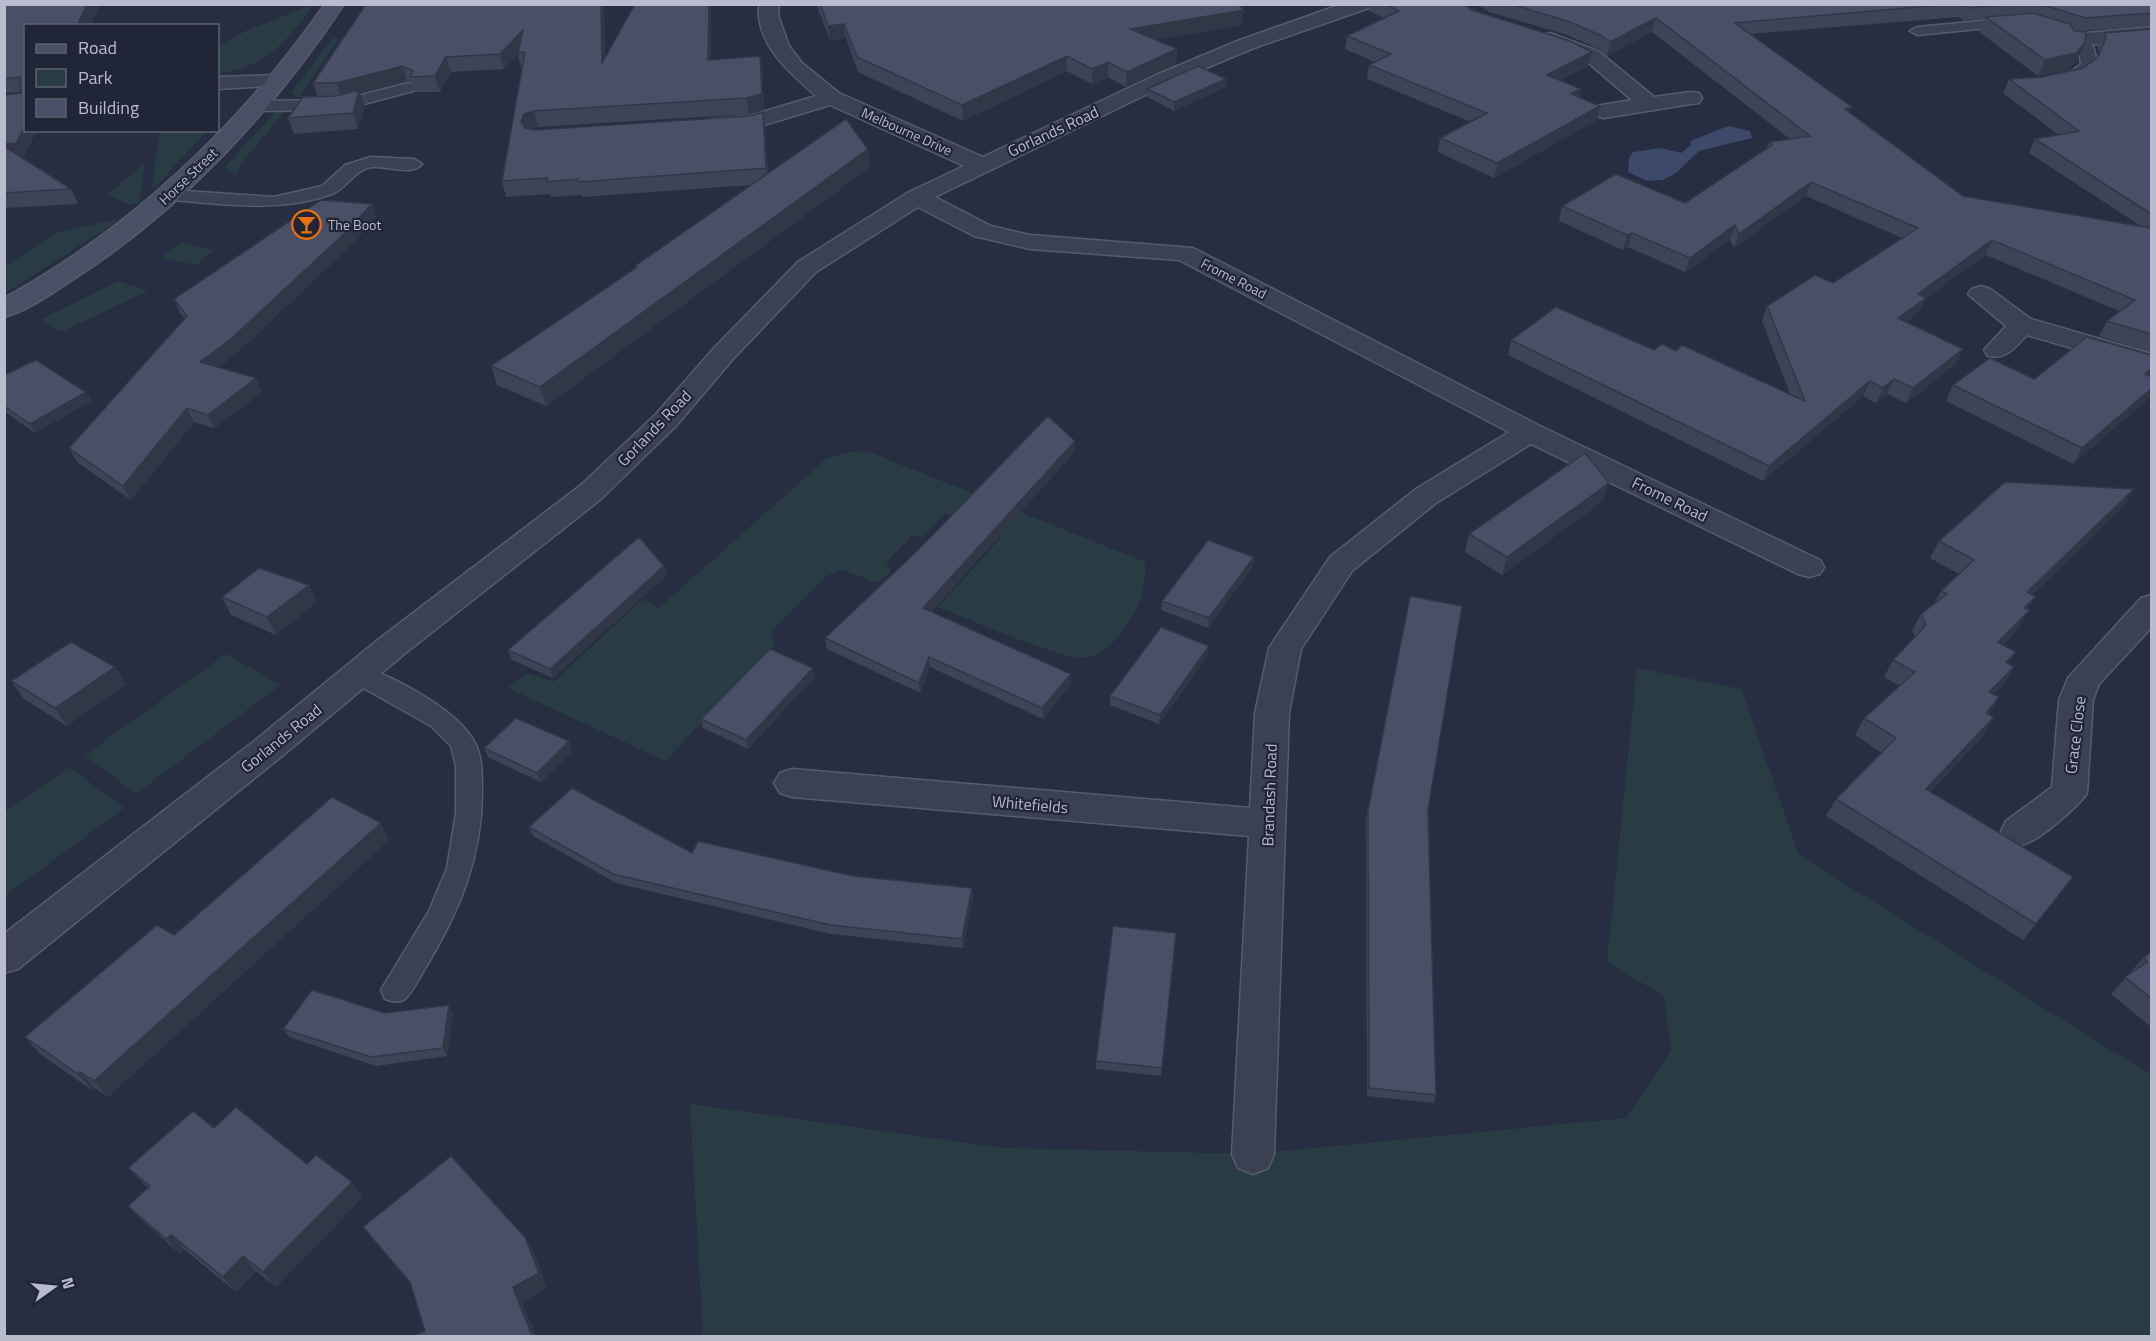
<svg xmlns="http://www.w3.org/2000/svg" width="2156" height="1341" font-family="'Titillium Web',sans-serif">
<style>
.green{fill:#293c43}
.water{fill:#3c496a}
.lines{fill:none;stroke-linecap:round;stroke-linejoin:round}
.lane-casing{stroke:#565c6c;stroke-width:3}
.street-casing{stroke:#565c6c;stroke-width:3}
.secondary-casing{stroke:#565c6c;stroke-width:3}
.lane{fill:#3b4152;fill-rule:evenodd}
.street{fill:#3b4152;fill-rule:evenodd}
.secondary{fill:#494f65;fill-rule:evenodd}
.wall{fill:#3e4458}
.shaded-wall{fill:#323747}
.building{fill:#484f66;stroke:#323747;stroke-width:1.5}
.labels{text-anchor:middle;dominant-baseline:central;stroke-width:4.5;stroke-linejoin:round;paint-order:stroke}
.far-street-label{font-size:14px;fill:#b8bccc;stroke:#202537}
.far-poi-label{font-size:14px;fill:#b8bccc;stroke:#202537;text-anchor:start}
.street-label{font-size:16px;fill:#b8bccc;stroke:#202537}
</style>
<rect width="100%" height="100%" fill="#272e42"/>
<path class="green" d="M313,5C287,42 265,68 218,73V47L249,29Z
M333,38L338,39L299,98L291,93Z
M280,107H288L240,165L236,175L224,168Z
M160,130L206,131L156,187H152Z
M145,164L139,203L129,205L107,194Z
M113,220L118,221L5,293V266L56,233Z
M181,243L215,250L196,265L161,258Z
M119,281L148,291L61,332L40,320Z
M860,451L874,454L1145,562C1146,590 1140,609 1123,630C1112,644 1105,653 1087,657C1063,662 966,617 938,607L1002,536L945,513L923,537L912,535L886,563L892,570L877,583L841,569L824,578L771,631L775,645L665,761L508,688L527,673L553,682L643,599L659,608L826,459L847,452Z
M226,654L280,685L136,794L85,755Z
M1637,668L1741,689L1799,855L2151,1075V1336H703L690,1104L1003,1148L1253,1154L1626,1118L1671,1050L1664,996L1607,962Z
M69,767L124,808L5,896V812Z"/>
<path class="water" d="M1728,126L1750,131L1752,138L1699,151L1676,173L1663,180L1647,181L1628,172L1629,158L1633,152L1661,148L1681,153L1691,145L1690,141Z"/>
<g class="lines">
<defs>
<path id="lane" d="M2013,18L2018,19L2020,22L2018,25L1917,35L1910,31L1917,27Z
M2059,26C2082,31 2097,39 2096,65L2082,78L2061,83L2053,78L2056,75L2072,71L2081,64L2078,44L2052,30Z
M408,83L413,85L416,88L413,91L342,110L255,111L247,106L255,101L342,100Z
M371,157L414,159L422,164C413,176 387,166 373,167C354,169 348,188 332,194C280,213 224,204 171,200L162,195L171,190L274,197L322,186L345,165Z
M360,666C395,677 458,710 475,743C482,757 482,773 482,788C483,855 460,910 426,967C420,976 414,990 406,998C400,1004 392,1001 385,999L381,990L429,911L447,868L456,813V766L451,746L431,726L351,681L348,675L351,669Z"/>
<path id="street" d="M759,4H779L778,15L789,46L802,63L839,93L983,157L1156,75L1240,40L1342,4H1371L1369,8L1254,48L1170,83L935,197L991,226L1030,235L1193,248L1540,426L1820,560L1824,567L1820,574L1809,577L1798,574L1531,444L1436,503L1352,571L1301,649L1289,713L1274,1154L1268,1168L1253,1174L1238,1168L1232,1154L1249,836L792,797L780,793L774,783L780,773L792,769L1250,808L1255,713L1269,648L1330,557L1416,489L1509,432L1179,260L1030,249L974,236L918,207L816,272L733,359L676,426L601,499L403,655L282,756L18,969L4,973V934L258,738L379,639L581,485L656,414L715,347L798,262L909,192L964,166L830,105L751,129H711L708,124L711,119L749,116L816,96C789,72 755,44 759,4Z
M2152,27V39L2075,46L2068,44L2065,40L2068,36L2075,34Z
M1550,33L1598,51L1654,97L1691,92L1699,93L1702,98L1699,103L1691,104L1604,118L1596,116L1593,111L1596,106L1632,100L1584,59L1543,43L1540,39L1543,35Z
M276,75L283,77L287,81L283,85L218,89V77Z
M1981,286L1990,289L2031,319L2152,354V371L2027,335C2015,347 2007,360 1988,356L1984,350L2006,326L1968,294L1972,289Z
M2152,595V627L2099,684L2093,700L2087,793C2079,806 2036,844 2020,845C2016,845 2010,842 2006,841L2001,831L2006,821L2052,787L2059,700L2068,678L2141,598Z"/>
<path id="secondary" d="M325,4H344C273,112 178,213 69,282C49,295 27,311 4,317V298C130,230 243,122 325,4Z"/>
</defs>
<use href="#lane" class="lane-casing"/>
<use href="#street" class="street-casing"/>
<use href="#secondary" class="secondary-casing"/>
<use href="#lane" class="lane"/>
<use href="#street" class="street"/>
<use href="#secondary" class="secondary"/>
</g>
<path class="wall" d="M4,4H100L90,26H26V130H37L23,157H22L71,189L78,204L4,208V95L21,93V92L4,93Z
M366,4H604L605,58L635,4H711V60L760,56L762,71L764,109L749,114L538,127L531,129L534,130L765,127L768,173L868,149L870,167L546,406L497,385L491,366L635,268V266L751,185L582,197L581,195L551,197L550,194L506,197L502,181L522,67L521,68L518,54L504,69L451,72L440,92H415L412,84L407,81L360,93L365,106L358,129L294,134L288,118L318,97L313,83Z
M816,4H1238L1242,25L1155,39L1177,49L1176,64L1126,87L1108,77L1092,84L1067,71L963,121L858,72L846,38L830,40Z
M1369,4H1463L1588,66L1560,80L1581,89L1579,97L1597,120L1494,178L1438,152L1440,138L1471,122L1367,79L1369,65L1375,62L1345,49L1347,36L1384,18L1369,11Z
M1476,4H2151V26L2080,31L2073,29L2085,43L2078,58L2069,69L2038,76L1979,32L1985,19L1964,21L1958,17L1751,34L1852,107L1850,113L1963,196L2141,226L2029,153L2035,139L2059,135L2003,93L2009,79L2042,77L2083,68L2096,59L2099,51L2097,46L2104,33L2151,29V352L2099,336L2107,321L2119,311L1986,255L1926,298L1919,312L1906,322L1956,364L1906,403L1887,394L1876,403L1863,396L1763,481L1508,355L1511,340L1654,350L1676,351L1790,394L1762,321L1767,306L1833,283L1902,238L1806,196L1734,248L1730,240L1685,272L1628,247L1623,250L1559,221L1562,206L1685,203L1766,149L1769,142L1790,139L1652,32L1607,56L1599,49L1567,35L1489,12Z
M1226,87L1174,111L1147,97V89Z
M376,217L349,247L237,353L218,367L256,378L262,392L214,428L194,422L131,500L77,462L69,448L185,318L180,313L174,299Z
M4,375L86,392L91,401L35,433L4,411Z
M2151,377L2073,464L1946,401L1953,385L2034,379Z
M1075,441V451L931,612L1071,684L1043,719L930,667L920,693L827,649L825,638Z
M2134,489L2124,506L2032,595L2028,610L2019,628L2003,645L2016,652L2009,663L2004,684L1994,694L1999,697L1989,714L1984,735L1930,792L2073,877L2023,940L1826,816L1836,799L1882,753L1855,735L1864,718L1900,686L1884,677L1893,660L1915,637L1912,631L1921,614L1934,604L1941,591L1959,574L1930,558L1939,541Z
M1603,501L1502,575L1465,552L1469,534Z
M1254,557L1253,566L1208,628L1161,610L1162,601Z
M664,566L667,575L553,678L512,660L508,650Z
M309,585L317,602L276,635L231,615L222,597Z
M1410,596L1436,1095L1434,1103L1367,1096L1366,819Z
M1208,655L1159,724L1110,705V696Z
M815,677L748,749L703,728L701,719Z
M11,681L126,684L67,726L24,699Z
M484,748L572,751L541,782L488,757Z
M529,827L692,853L853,876L973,897L963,948L831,934L616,883L533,836Z
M389,840L108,1097L95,1088L92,1090L40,1054L25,1037L174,935Z
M1176,933L1161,1076L1096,1069V1061Z
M2151,952V1027L2111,994L2144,957Z
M385,1013H453L447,1056L376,1066L289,1037L283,1029Z
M214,1128L307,1164L363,1197L276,1287L256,1271L236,1292L185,1250L180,1254L143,1221L128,1206L148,1188L128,1168Z
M363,1227L525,1237L534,1252L547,1288L522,1302L536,1336H414L425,1331L411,1285L375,1242Z"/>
<path class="shaded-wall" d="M87,4H100L90,26H77Z
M601,4H604L605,78L602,63Z
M709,4H711V75L708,60Z
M1244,10L1242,25L1131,44V29Z
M1656,18L1652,32L1607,56L1610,42Z
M844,24L846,38L830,40L828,26Z
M523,30L518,54L504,69L500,54Z
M2085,43L2078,58L2069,69L2038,76L2045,60Z
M1177,49L1176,64L1126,87L1127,72Z
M1592,52L1588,66L1544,89L1547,75Z
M760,56L762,71L764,109L749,114L746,98Z
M1067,56V71L963,121L962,105Z
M446,57L451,72L440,92L435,76Z
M1108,62V77L1092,84V69Z
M403,66L407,81L360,93L365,106L358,129L353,113L342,98L336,83Z
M1226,79V87L1174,111V102Z
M1581,89L1578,102L1571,94Z
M1600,106L1597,120L1494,178L1497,163Z
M1852,107L1847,121L1845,109Z
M534,111L538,127L528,130L525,137L521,122L524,114Z
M763,112L765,127L768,184L766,168Z
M26,124V130H37L23,157L10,159L4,148V144Z
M868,149L870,167L546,406L540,387Z
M1811,182L1806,196L1734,248L1739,234Z
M372,204L376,217L349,247L237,353L207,375L200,362Z
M1735,225L1730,240L1685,272L1690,258Z
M1632,233L1628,247L1623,250L1627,235Z
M1992,240L1986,255L1926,298L1919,312L1891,333L1898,318L1918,294Z
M1963,349L1956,364L1906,403L1913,388Z
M2151,369V376L2137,389L2145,374Z
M256,378L262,392L214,428L208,415Z
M1894,379L1887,394L1876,403L1883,388Z
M1870,381L1863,396L1763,481L1769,466Z
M2151,389V397L2073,464L2082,448Z
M86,392L91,401L35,433L30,424Z
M187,408L194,422L131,500L123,486Z
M1075,441V451L924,619L923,608Z
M1609,483L1603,501L1502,575L1507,557Z
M2134,489L2124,506L2017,610L2027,592Z
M1254,557L1253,566L1208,628L1209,618Z
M664,566L667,575L553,678L550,669Z
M309,585L317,602L276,635L267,617Z
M2036,597L2025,614L2024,608Z
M2030,610L2019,628L1988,660L1998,642Z
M1209,646L1208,655L1159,724L1160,715Z
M2016,652L2005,669L2006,662Z
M929,657L930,667L920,693L919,683Z
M115,667L126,684L67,726L55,708Z
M2014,667L2004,684L1979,709L1989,692Z
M813,668L815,677L748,749L746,740Z
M1071,674V684L1043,719L1042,708Z
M1999,697L1989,715L1986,713Z
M1994,717L1984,735L1916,806L1926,789Z
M569,741L572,751L541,782L537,773Z
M381,823L389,840L108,1097L94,1081Z
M972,888L973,897L963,948L962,939Z
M449,1005L453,1013L447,1056L443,1048Z
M80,1072L95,1088L92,1090L78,1074Z
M352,1182L363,1197L276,1287L263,1272Z
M171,1235L185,1250L180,1254L166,1239Z
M525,1237L534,1252L547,1288L522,1302L536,1336H532L513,1287Z
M243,1256L256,1271L236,1292L223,1277Z"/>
<path class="building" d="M4,4H87L77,26H26V124L16,143L4,144V95L21,93L20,77L4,79Z
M366,4H601L602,63L635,4H709L708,60L760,56L762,94L746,98L534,111L524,114L521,122L525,128L534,130L749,116L763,112L766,168L578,182V179L547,182V178L502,181L525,52L518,53L523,30L500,54L446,57L435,76L410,77L413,71L403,66L336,83H313Z
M820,4H1238L1244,10L1131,29L1177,49L1127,72L1108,62L1092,69L1067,56L962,105L857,57L844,24L828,26Z
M1385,4H1463L1472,10L1570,41L1592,52L1547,75L1581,89L1571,94L1600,106L1497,163L1440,138L1487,113L1369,65L1391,54L1347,36L1399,11Z
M1511,4H1952L1735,23L1852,107L1845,109L1963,196L2151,228V334L2107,321L2135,300L1992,240L1918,294L1926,298L1898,318L1963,349L1913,388L1894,379L1883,388L1870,381L1769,466L1511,340L1556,307L1654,350L1662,344L1676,351L1682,345L1805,401L1767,306L1815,275L1833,283L1918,228L1811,182L1739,234L1735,225L1690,258L1632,233L1627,235L1562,206L1616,174L1685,203L1772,145L1769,142L1810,136L1656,18L1610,42L1602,36L1570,22Z
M1965,4H2011L1969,8Z
M2040,4H2151V13L2086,18Z
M2033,13L2070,24L2074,31L2086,32L2085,43L2076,53L2045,60L1986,17Z
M2151,29V214L2035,139L2079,131L2009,79L2042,77L2083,68L2098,57L2106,37L2104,33Z
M1198,66L1226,79L1174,102L1147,89Z
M359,90L353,113L288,118L303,97L336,96Z
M846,119L868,149L540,387L491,366L637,267L635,266Z
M4,146L71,189L4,193Z
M321,200L372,204L344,234L231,339L200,362L256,378L208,415L187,408L123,486L69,448L187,316L174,299Z
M2087,337L2151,355V369L2145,374L2151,377V389L2082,448L1953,385L1990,358L2034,379Z
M36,360L86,392L30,424L4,406V375Z
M1048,416L1075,441L923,608L1071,674L1042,708L929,657L919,683L825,638L916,552Z
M1585,453L1609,483L1507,557L1469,534Z
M2005,482L2134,489L2027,592L2036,597L2024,608L2030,610L1998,642L2016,652L2006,662L2014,667L1989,692L1999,697L1986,713L1994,717L1926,789L2073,877L2036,924L1836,799L1896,738L1864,718L1915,672L1893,660L1926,625L1921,614L1947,594L1941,591L1974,560L1939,541Z
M639,537L664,566L550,669L508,650Z
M1208,540L1254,557L1209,618L1162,601Z
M259,568L309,585L267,617L222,597Z
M1410,596L1462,606L1428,810L1436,1095L1369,1088L1368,810Z
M1161,627L1209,646L1160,715L1110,696Z
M71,642L115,667L55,708L11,681Z
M770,649L813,668L746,740L701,719Z
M516,718L569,741L537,773L484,748Z
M572,788L692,853L698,841L853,876L972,888L962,939L830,925L613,874L529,827Z
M332,797L381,823L94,1081L80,1072L78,1074L25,1037L157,925L174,935Z
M1113,926L1176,933L1162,1068L1096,1061Z
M2151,952V998L2125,977L2147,962L2144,957Z
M312,990L385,1013L449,1005L443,1048L371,1057L283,1029Z
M236,1107L307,1164L316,1155L352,1182L263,1272L243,1256L223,1277L171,1235L166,1239L128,1206L150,1186L128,1168L193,1111L214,1128Z
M451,1156L525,1237L539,1273L513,1287L532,1336H414L425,1331L410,1282L363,1227Z"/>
<defs>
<symbol id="bar-ring" viewBox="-11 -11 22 22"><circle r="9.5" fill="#202537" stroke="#e8710a" stroke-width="1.5"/><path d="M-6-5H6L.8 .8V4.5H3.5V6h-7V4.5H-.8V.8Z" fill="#e8710a"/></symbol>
</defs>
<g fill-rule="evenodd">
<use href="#bar-ring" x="290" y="208" width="33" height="33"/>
</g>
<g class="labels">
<g class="far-street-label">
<text transform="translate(907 131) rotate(24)">Melbourne Drive</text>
<text transform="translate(188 176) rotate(-44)">Horse Street</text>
<text transform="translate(1234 278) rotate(27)">Frome Road</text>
</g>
<g class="far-poi-label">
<text x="328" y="224">The Boot</text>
</g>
<g class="street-label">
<text transform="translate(1053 131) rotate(-25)">Gorlands Road</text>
<text transform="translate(654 428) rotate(-46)">Gorlands Road</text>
<text transform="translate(1670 499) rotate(26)">Frome Road</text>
<text transform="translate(2075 735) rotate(-83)">Grace Close</text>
<text transform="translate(281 738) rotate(-39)">Gorlands Road</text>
<text transform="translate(1269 795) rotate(-88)">Brandash Road</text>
<text transform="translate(1030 804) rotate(5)">Whitefields</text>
</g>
</g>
<rect width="2156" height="1341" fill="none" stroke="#b8bccc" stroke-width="12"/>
<rect x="24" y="24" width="195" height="108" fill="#202537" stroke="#5d6173" stroke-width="1.5"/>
<rect x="36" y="44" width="30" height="9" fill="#494f65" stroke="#5d6173" stroke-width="1.5"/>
<text x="78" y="54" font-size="18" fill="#b8bccc">Road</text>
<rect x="36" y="69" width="30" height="18" fill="#293c43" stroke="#5d6173" stroke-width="1.5"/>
<text x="78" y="84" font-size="18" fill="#b8bccc">Park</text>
<rect x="36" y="99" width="30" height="18" fill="#484f66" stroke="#5d6173" stroke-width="1.5"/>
<text x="78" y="114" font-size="18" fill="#b8bccc">Building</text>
<g transform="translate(54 1287) rotate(75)" stroke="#202537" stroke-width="4.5" paint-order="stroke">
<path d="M0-4.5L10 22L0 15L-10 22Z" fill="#b8bccc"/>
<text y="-9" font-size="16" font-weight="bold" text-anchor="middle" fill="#b8bccc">N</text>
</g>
</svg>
